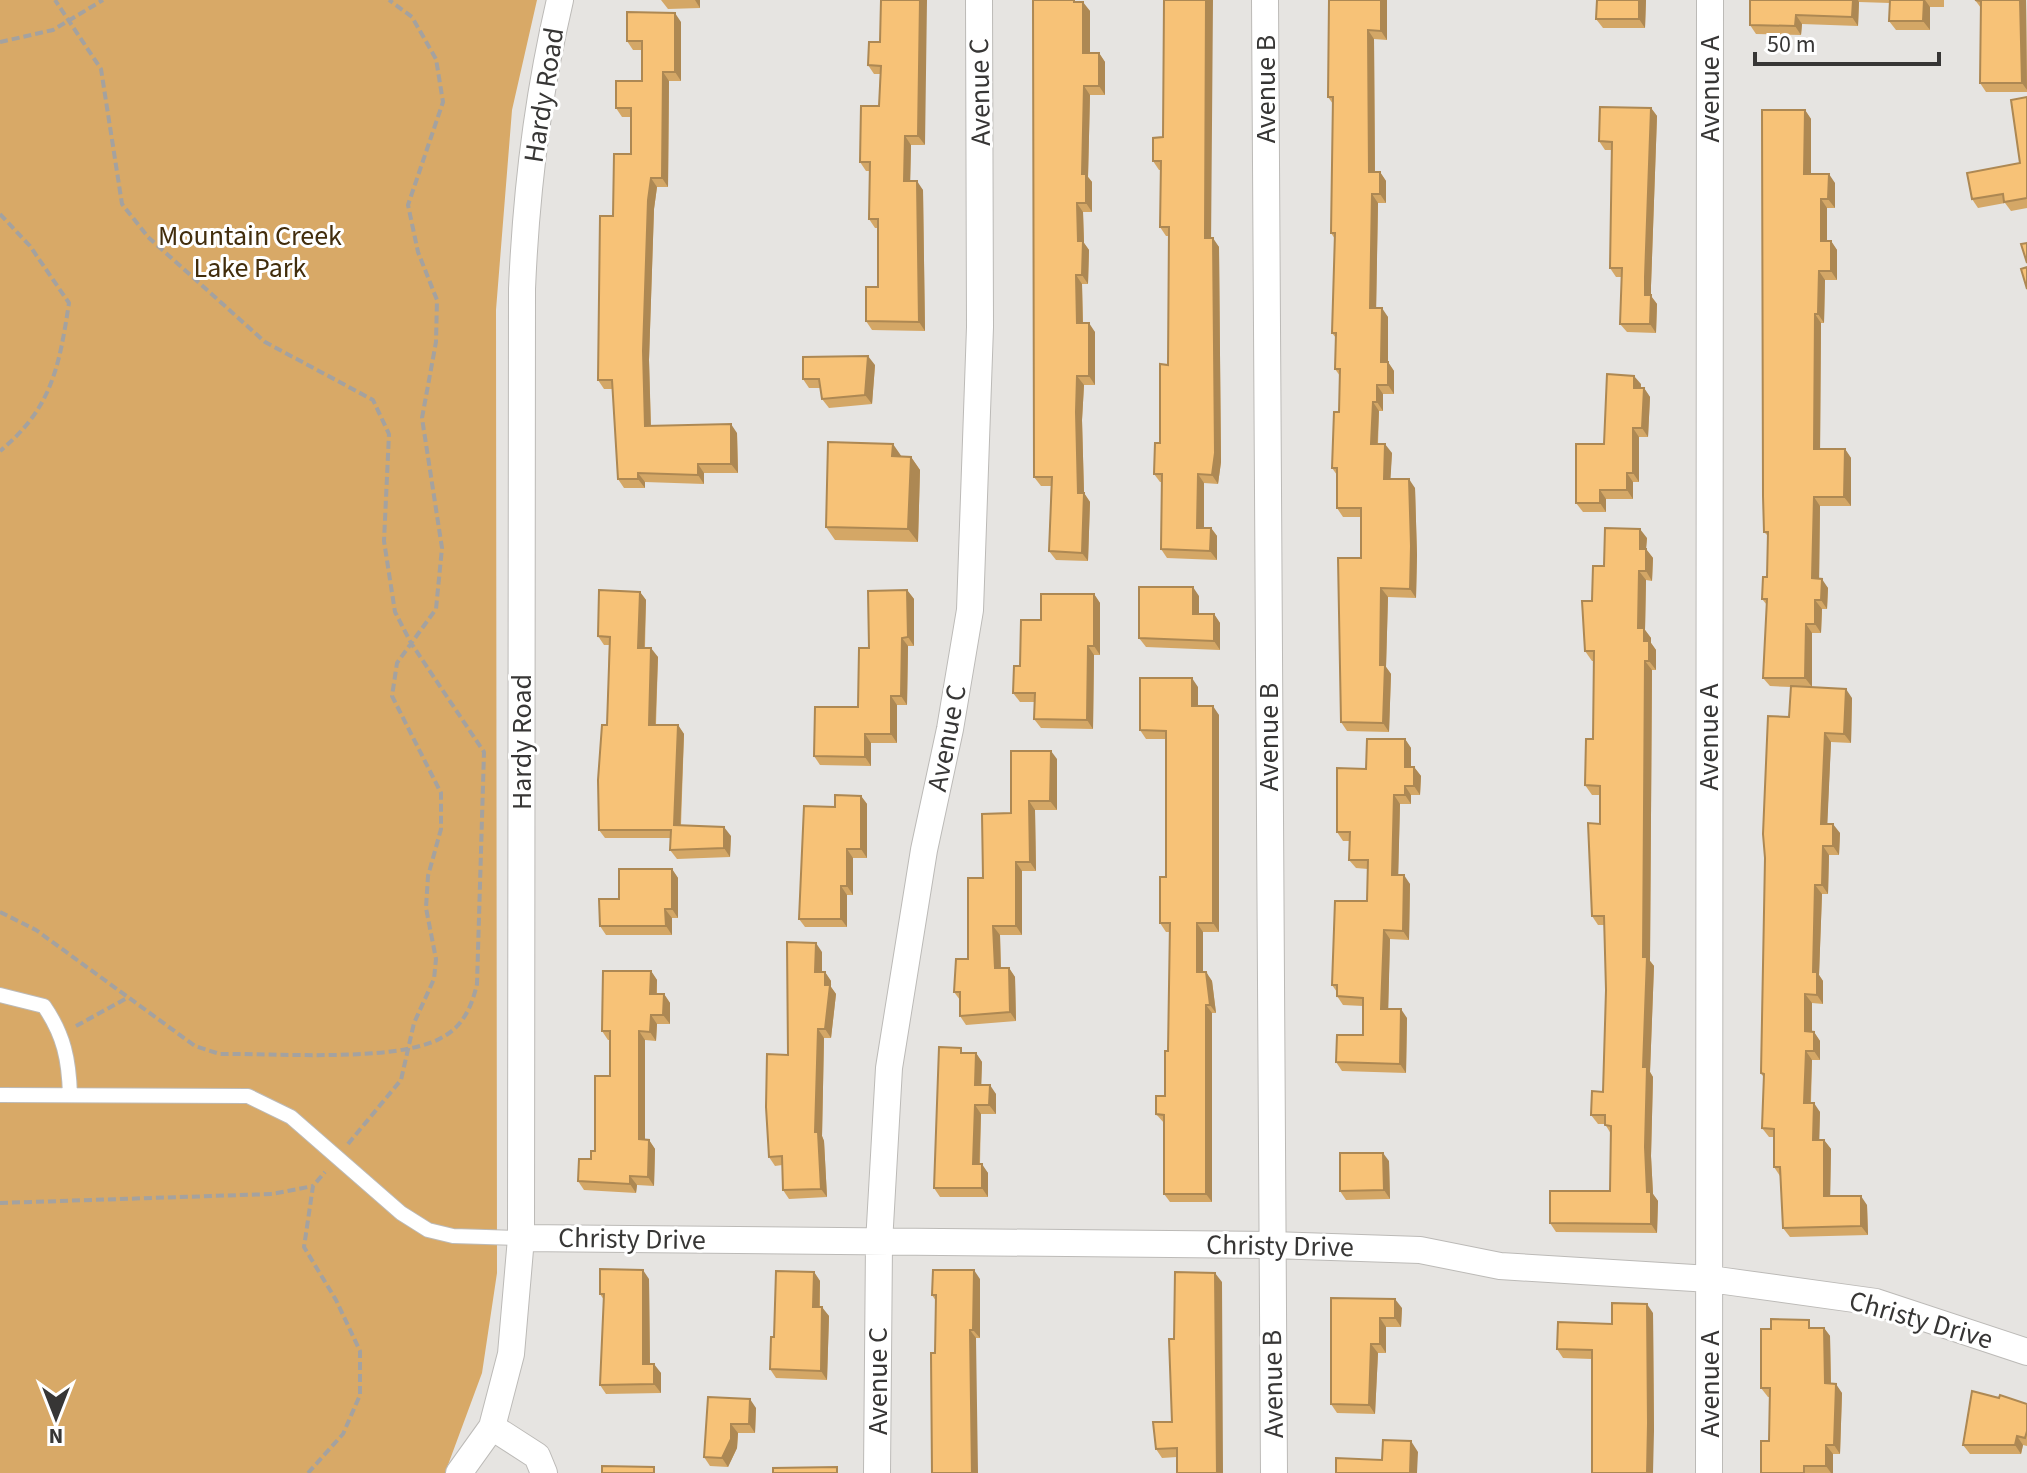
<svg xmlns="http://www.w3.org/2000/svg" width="2027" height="1473" font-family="'Source Sans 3',sans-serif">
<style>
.green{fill:#d8a967}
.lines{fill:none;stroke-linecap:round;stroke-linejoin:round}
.lane-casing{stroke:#bcbab7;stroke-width:16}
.street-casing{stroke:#bcbab7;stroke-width:28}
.path{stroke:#a4a2a0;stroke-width:4;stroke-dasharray:8 4;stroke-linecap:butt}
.lane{stroke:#fff;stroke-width:14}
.street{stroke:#fff;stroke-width:26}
.wall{fill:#d4a766}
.shaded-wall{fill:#ad8853}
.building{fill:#f7c277;stroke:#ad8853;stroke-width:2}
.labels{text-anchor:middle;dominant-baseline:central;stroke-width:6;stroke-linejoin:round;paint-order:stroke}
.street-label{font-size:28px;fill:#373635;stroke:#fff}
.park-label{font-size:28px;fill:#422d0c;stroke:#fff}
</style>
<rect width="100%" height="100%" fill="#e6e4e1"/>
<path class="green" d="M0,0H537L512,110L496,310L497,1273L482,1373L445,1473H0Z"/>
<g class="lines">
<defs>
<path id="lane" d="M0,995L44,1006C64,1035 69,1060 70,1095
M0,1095L248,1096L291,1117L401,1213L428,1230L453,1236L521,1238"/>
<path id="street" d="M1265,0L1274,1473
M521,1238L1272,1245L1420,1250L1500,1266L1710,1279L1876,1302L2027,1352
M492,1427L537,1456L544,1473
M459,1473L492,1427L511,1354L521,1238L522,289C526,192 538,94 560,0
M877,1473L879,1243L889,1068L924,850L950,729L970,610L980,327L979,0
M1709,1473L1710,0"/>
</defs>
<use href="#lane" class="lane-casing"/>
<use href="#street" class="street-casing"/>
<path class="path" d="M0,42L53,30L103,0
M0,214L30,246L69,303C59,367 52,408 0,451
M0,912L36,930L195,1046L220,1054C275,1053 396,1063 441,1038C463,1027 472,1006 477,984L484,752L411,643L395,612L384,541L389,434L373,400L265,342L148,237L122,204L101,69L55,0
M76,1026L127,998
M348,1144L401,1080L414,1023L434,979L436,959L426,908L428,876L441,829V793L392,696L397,663L436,609L442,548L422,418L436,342L437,300L418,252L408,205L443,102L436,59L412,17L389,0
M0,1203L272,1194L313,1186
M308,1473L343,1434L360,1395V1351L336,1300L304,1247L313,1186L325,1172"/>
<use href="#lane" class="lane"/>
<use href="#street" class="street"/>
</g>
<path class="wall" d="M661,0H700V8L668,9Z
M1080,0V2L1090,11V53H1099L1105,62V95H1090L1088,177L1092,182V212H1083L1084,243L1089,250L1088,284H1082L1083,323L1095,332V385H1084L1082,420L1084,493L1090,502L1088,561L1056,560L1049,551L1051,486H1041L1034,477Z
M1387,0V40L1374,39L1375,172H1380L1386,181V203H1378L1376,308L1388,317V362L1394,371V394H1383V411H1379L1378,444L1392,453L1390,479L1415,488L1417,555L1416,598L1388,597L1386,667L1391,674L1389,732L1347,731L1341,722L1361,558V517H1343L1337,508V475L1332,468L1339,412L1340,376L1335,369L1336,338L1332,333L1335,239L1331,233L1333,104L1328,97Z
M1597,0H1646L1645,28H1603L1596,19Z
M1750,0H1944V7H1930V30H1896L1889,21L1890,3L1859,2L1858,26L1802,24L1801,35L1756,34L1750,25Z
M1975,0H2026L2027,92H1986L1980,83L1981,8Z
M681,22V81H669L668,187H657L654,209L649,360L651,426L737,433L738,473H704V484L645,482V488H624L618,479L613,389H604L598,380L613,216L631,154V117H622L616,108L642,81V50H633L627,41Z
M869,42L925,145H911L910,181L923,190L925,331L872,330L866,321L878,287V228H875L869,219L870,171H866L860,162L879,106L880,74H874L868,65Z
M2027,97V208L2011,211L2005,203L1978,208L1972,199L2020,163Z
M1651,108L1657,116L1651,286V296L1657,304L1656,333L1627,332L1620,324L1622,277H1616L1610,268L1612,150H1605L1599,141Z
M1805,110L1811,119V174L1835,183V208H1827V241H1831L1837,250V280H1825L1824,323H1821L1820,449H1845L1851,458V506H1820L1819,579L1828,588L1827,609H1822L1821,633H1812V687L1852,698L1851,743L1831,742L1827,824L1840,833L1839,855H1829L1828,894H1822L1819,975L1823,981V1004L1812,1003V1032H1814L1820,1041V1060H1812L1811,1103L1820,1112L1819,1140H1824L1831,1149L1830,1196L1867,1205L1868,1235L1790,1237L1783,1228L1780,1176L1774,1167V1137H1769L1762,1128L1764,1078L1761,1073L1791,687L1770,686L1763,678L1767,605L1762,599L1767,577L1768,536L1764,532Z
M1153,138L1211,238L1219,247L1221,462L1218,484L1204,483V528H1211L1217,536V560L1167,558L1161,549L1162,482H1160L1154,474L1160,443L1168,365L1169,236H1166L1160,227L1161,170H1159L1153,161Z
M875,365L872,404L829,408L822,399L820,388H809L803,379Z
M1641,384V388H1644L1650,397L1648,437H1639V482H1633V499H1606V512H1583L1576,503L1604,444Z
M901,456L911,457L920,470L918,542L835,540L826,527Z
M1647,538L1646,549L1653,558L1652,581L1646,580L1645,630L1651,638V643L1656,650V670H1652L1650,961L1654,966L1650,1072L1653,1077L1651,1156L1653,1194L1658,1201L1657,1233L1556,1232L1550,1223L1610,1191L1611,1134L1605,1124H1598L1591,1115L1603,1092L1606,990L1604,925H1598L1592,916L1600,824V795H1592L1585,785L1593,739L1594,661H1592L1585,651L1592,601L1604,566Z
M907,590L914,599V646H908L907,705H897V743H871V766L820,765L814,756L858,707L869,648Z
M640,592L646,600L645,648L658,657L656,725H678L684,734L681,826L731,836L730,857L677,859L670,850L671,838H605L599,830L607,725L609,645H604L598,636Z
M1094,594L1100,603V655H1094L1093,729L1041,728L1034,719L1035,702H1020L1013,693L1020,666L1041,620Z
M1199,596V614H1214L1220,623V650L1146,647L1139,638Z
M1198,687V706L1219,715V932H1203V972H1206L1212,981L1216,1013H1212V1202H1170L1164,1194V1123L1156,1114L1165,1096L1168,1051L1170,932H1166L1160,923L1166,877V739H1146L1140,730Z
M1405,739L1411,748V767H1414L1421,776L1420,795H1411V804H1400L1398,875L1410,884L1409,940L1390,939L1388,1009L1407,1018L1406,1073L1342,1071L1336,1062L1363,1035V1006L1343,1005L1337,996V992L1332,985L1367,901L1368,869L1356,868L1349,860L1350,841H1343L1337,832L1366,769Z
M1057,759V810H1035L1036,871H1022V935H1000L1001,968H1009L1015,977L1016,1021L966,1025L960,1016V1000L954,992L968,959L983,878L1011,813Z
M861,796L867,804V858H853V895H847V927H805L799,919L835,807Z
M672,869L678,878V918H672V935H606L600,926L619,899Z
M822,952V972H825L831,981V987L836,994L831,1038H824L822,1136L824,1141L827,1197L789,1199L783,1190L782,1165L775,1166L769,1157L788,1055Z
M651,971L657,980V994H664L670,1003V1024H657L656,1041L645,1040V1140H649L655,1149L654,1186L637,1185L636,1193L584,1190L578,1181L595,1151L610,1076V1040H608L602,1031Z
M964,1053H976L982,1062L981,1085L996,1094V1114H981L980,1164L988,1173V1197H940L934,1188Z
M1389,1161L1390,1199L1346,1200L1340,1191Z
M814,1272L820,1281V1307L829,1316L827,1380L776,1378L770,1369L774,1337Z
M649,1279L650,1364L661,1373V1393L606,1394L600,1385L604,1300L600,1294Z
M980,1279V1338H976L935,1353L936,1301L932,1295Z
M1222,1282L1177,1457L1162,1458L1156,1449L1172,1422L1174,1339Z
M1331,1298L1402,1308L1401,1327H1386V1353H1378L1375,1414L1337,1413L1331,1404Z
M1653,1313L1654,1431L1592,1359L1563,1358L1557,1349L1612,1324Z
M1815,1328H1824L1830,1336L1831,1383L1842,1393L1840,1454H1833V1473H1761L1769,1441L1770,1397H1768L1761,1388Z
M708,1397L756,1408L755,1433H738L737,1448L728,1467L710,1466L704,1457Z
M1999,1398L2027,1404V1446L2023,1445L2021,1454H1970L1963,1445Z"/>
<path class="shaded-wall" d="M695,0H700V8Z
M920,0H927L925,145L918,136Z
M1206,0H1213L1211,247L1205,238Z
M1381,0H1387V40L1381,31Z
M1639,0H1646L1645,28L1639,19Z
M1853,0H1858L1859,2L1858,26L1852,17Z
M1924,0H1925L1930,7V30L1923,21Z
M2020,0H2026L2027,90L2022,83Z
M1083,2L1090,11V62L1083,53Z
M675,13L681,22V81L675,72Z
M1796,15L1802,24L1801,35L1795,26Z
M1368,30L1374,39L1375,181L1369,172Z
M1099,53L1105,62V95L1099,86Z
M663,72L669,81L668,187L662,178Z
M1084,86L1090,95L1088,177L1092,182V212L1086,203L1082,174Z
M1651,108L1657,116L1651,286V296L1657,304L1656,333L1650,324L1645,295Z
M1805,110L1811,119V183L1804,174Z
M905,136L911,145L910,190L904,181Z
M1380,172L1386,181V203L1380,194Z
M1829,174L1835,183V208L1828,199Z
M651,178L657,187L654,209L649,360L651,434L645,426L643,351L648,200Z
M917,181L923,190L925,331L919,322Z
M1372,194L1378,203L1376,316L1370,308Z
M1821,199L1827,208V250L1821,241Z
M1077,203L1083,212L1084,243L1089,250L1088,284L1082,275L1078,241Z
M1213,238L1219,247L1221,462L1218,484L1212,475Z
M1831,241L1837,250V280L1831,271Z
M1819,271L1825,280L1824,323L1818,314Z
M1076,275L1082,284L1083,332L1077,323Z
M1382,308L1388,317V371L1381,362Z
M1815,314L1821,323L1820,458L1814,449Z
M1089,323L1095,332V385L1089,376Z
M868,356L875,365L872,404L865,395Z
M1388,362L1394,371V394L1388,385Z
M1077,376L1084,385L1082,420L1084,493L1090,502L1088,561L1082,553L1078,493L1076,412Z
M1634,376L1641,384L1640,397L1634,388Z
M1377,385L1383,394V411L1377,402Z
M1644,388L1650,397L1648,437L1642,428Z
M1373,402L1379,411L1377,452L1371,444Z
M731,424L737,433L738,473L731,464Z
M1633,428L1639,437V482L1633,473Z
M893,444L902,457L892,456Z
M1385,444L1392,453L1390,488L1384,479Z
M1845,449L1851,458V506L1844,497Z
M911,457L920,470L918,542L908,529Z
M698,464L704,473V484L698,475Z
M638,473L645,482V488L638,479Z
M1627,473L1633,482V499L1627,490Z
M1198,474L1204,483V536L1197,528Z
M1409,479L1415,488L1417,555L1416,598L1410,589Z
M1600,490L1606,499V512L1600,503Z
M1814,497L1820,506L1819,587L1812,578Z
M1211,528L1217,536V560L1210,551Z
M1640,529L1647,538L1646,549L1653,558L1652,581L1646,571L1640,549Z
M1639,571L1646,580L1645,630L1651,638V643L1656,650V670L1649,661L1644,641L1638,628Z
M1822,579L1828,588L1827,609L1821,600Z
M1193,587L1199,596V623L1193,614Z
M1381,588L1388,597L1386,667L1391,674L1389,732L1383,723L1380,665Z
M907,590L914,599V646L908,637Z
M640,592L646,600L644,657L638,648Z
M1094,594L1100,603V655L1094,646Z
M1815,600L1822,609L1821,633L1815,624Z
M1214,614L1220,623V650L1214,641Z
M1806,624L1812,633V687L1805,678Z
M902,638L908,646L907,705L901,696Z
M1088,646L1094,655L1093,729L1087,720Z
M651,648L658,657L655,734L649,725Z
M1645,661L1652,670L1650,961L1654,966L1650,1072L1653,1077L1651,1156L1653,1194L1658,1201L1657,1233L1651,1224L1647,1192L1643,1067Z
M1192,678L1198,687V715L1192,706Z
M1846,689L1852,698L1851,743L1844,734Z
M891,696L897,705V743L891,734Z
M1213,706L1219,715V932L1213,923Z
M678,725L684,734L680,834L674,825Z
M1825,733L1831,742L1827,832L1821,824Z
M865,734L871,743V766L865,757Z
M1405,739L1411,748V776L1405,767Z
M1051,751L1057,759V810L1050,801Z
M1414,767L1421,776L1420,795L1414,786Z
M1405,786L1411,795V804L1405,795Z
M1394,795L1400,804L1398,884L1392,875Z
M861,796L867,804V858L861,849Z
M1029,801L1035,810L1036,871L1030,862Z
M1833,824L1840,833L1839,855L1833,846Z
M724,827L731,836L730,857L724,848Z
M1823,846L1829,855L1828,894L1822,885Z
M847,849L853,858V895L847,886Z
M1016,862L1022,871V935L1016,926Z
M672,869L678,878V918L672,909Z
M1404,875L1410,884L1409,940L1403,931Z
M1815,885L1822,894L1819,975L1823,981V1004L1817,995L1813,972Z
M841,886L847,895V927L841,919Z
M665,909L672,918V935L666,926Z
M1197,923L1203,932V980L1197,972Z
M993,926L1000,935L1001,977L995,968Z
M1384,930L1390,939L1388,1018L1381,1009Z
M816,943L822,952V980L815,972Z
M1009,968L1015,977L1016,1021L1010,1012Z
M651,971L657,980L656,1003L650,994Z
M825,972L831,981V987L836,994L831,1038L825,1029Z
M1206,972L1212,981L1216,1013L1210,1005Z
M664,994L670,1003V1024L663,1015Z
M1805,994L1812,1003V1040L1805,1031Z
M1206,1005L1212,1013V1202L1206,1194Z
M1401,1009L1407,1018L1406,1073L1400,1064Z
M651,1015L657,1024L656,1041L650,1032Z
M818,1029L824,1038L822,1136L824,1141L827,1197L821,1189L815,1132Z
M639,1031L645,1040V1148L639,1139Z
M1814,1032L1820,1041V1060L1814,1051Z
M1806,1051L1812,1060L1810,1112L1804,1103Z
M976,1053L982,1062L981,1094L975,1085Z
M990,1085L996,1094V1114L989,1105Z
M1814,1103L1820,1112L1819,1149L1813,1140Z
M975,1105L981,1114L979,1173L973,1164Z
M649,1140L655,1149L654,1186L648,1177Z
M1824,1140L1831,1149L1830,1205L1824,1196Z
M1383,1153L1389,1161L1390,1199L1384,1190Z
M982,1164L988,1173V1197L982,1188Z
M630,1176L637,1185L636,1193L630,1184Z
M1861,1196L1867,1205L1868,1235L1861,1226Z
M643,1270L649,1279L650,1373L643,1364Z
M974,1270L980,1279V1338L973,1330Z
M814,1272L820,1281L819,1316L813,1307Z
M1215,1273L1222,1282L1223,1473H1217Z
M1395,1299L1402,1308L1401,1327L1395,1318Z
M1647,1304L1653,1313L1654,1431L1653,1473H1647Z
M822,1307L829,1316L827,1380L821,1371Z
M1380,1318L1386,1327V1353L1380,1344Z
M1824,1328L1830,1336L1831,1392L1825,1383Z
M970,1330L976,1338L978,1473H972Z
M1371,1344L1378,1353L1375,1414L1369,1405Z
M654,1364L661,1373V1393L654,1384Z
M1836,1384L1842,1393L1840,1454L1834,1445Z
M750,1399L756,1408L755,1433L749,1424Z
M731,1424L738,1433L737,1448L728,1467L722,1458Z
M2017,1436L2023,1445L2021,1454L2015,1445Z
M1411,1441L1418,1452L1417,1473H1410Z
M1826,1445L1833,1454V1473H1831L1826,1466Z"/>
<path class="building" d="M881,0H920L918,136H905L904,181H917L919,322L866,321V287H878V219H869L870,162H860L861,106H879L881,66L868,65L869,42H880Z
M1033,0H1074V2H1083V53H1099V86H1084L1082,174H1086V203H1077L1078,241H1083L1082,275H1076L1077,323H1089V376H1077L1076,412L1078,493H1084L1082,553L1049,551L1052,477H1034Z
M1164,0H1206L1205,238H1213L1215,453L1212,475L1198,474L1197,528H1211L1210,551L1161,549L1162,474H1154L1155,443H1160V364L1168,365L1169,227H1160L1161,161H1153V138L1163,137Z
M1329,0H1381V31L1368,30L1369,172H1380V194H1372L1370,308H1382L1381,362H1388V385H1377V402H1373L1371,444H1385L1384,479H1409L1411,546L1410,589L1381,588L1380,665H1385L1383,723L1341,722L1338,558H1361V508H1337V468H1332L1334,412H1339L1340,369H1335L1336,333H1332L1335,233H1331L1333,97H1328Z
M1597,0H1639V19H1596Z
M1750,0H1853L1852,17L1796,15L1795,26L1750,25Z
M1890,0H1924L1923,21H1889Z
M1975,0H2020L2022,83H1980L1981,1Z
M627,12L675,13V72H663L662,178H651L648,200L643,351L645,426L731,424V464H698V475L638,473V479H618L612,380H598L600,216H613L614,154H631V108H616V81H642V41H627Z
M2027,97V198L2004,202L2003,194L1972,199L1967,173L2020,163L2011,100Z
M1600,107L1651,108L1645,277V295H1651L1650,324H1620L1622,268H1610L1612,142L1599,141Z
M1762,110H1805L1804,174H1829L1828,199H1821V241H1831V271H1819L1818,314H1815L1814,449H1845L1844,497H1814L1812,578L1822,579L1821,600H1815V624H1806L1805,678H1763L1767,599H1762L1763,577H1767L1768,532H1764L1763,496Z
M2027,243V263L2021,244Z
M2027,267V289L2021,269Z
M868,356L865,395L822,399L819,379H803V357Z
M1607,374L1634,376V388H1644L1642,428H1633V473H1627V490H1600V503H1576V444H1604Z
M828,442L893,444L892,456L911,457L908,529L826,527Z
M1605,528L1640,529V549H1646V571H1639L1638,628H1644V641H1649V661H1645L1643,957H1647L1643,1067H1647L1645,1147L1647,1192H1651V1224L1550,1223V1191H1610L1611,1126L1605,1125V1115H1591L1592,1091L1603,1092L1606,990L1604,916H1592L1588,823L1600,824V786L1585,785L1586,739H1593L1594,651H1585L1582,601H1592L1593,566H1604Z
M1139,587H1193V614H1214V641L1139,638Z
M599,590L640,592L638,648H651L649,725H678L674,825L724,827V848L670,850L671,830H599L598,780L602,725H607L610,637L598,636Z
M907,590L908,637L902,638L901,696H891V734H865V757L814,756L815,707H858L859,648H869L868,591Z
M1041,594H1094V646H1088L1087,720L1034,719L1035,693H1013L1014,666H1020L1021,620H1041Z
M1140,678H1192V706H1213V923H1197V972H1206L1210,1005H1206V1194H1164V1115L1156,1114V1096H1165V1051H1168L1170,923H1160V877H1166V731L1140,730Z
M1791,686L1846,689L1844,734L1825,733L1821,824H1833V846H1823L1822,885H1815L1813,972H1817V995L1805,994V1031L1814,1032V1051H1806L1804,1103H1814L1813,1140H1824V1196H1861V1226L1783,1228L1780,1167H1774V1129L1762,1128L1764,1074L1761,1073L1765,858L1763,834L1768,716L1789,717Z
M1367,739H1405V767H1414V786H1405V795H1394L1392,875H1404L1403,931L1384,930L1381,1009H1401L1400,1064L1336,1062L1337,1035H1363V998L1337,996V985H1332L1335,901H1367L1368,860H1349L1350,832H1337V768L1366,769Z
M1011,751H1051L1050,801H1029L1030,862H1016V926H993L995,968H1009L1010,1012L960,1016V992H954L956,959H968V878H983L982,814L1011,813Z
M835,795L861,796V849H847V886H841V919H799L804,806L835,807Z
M619,869H672V909H665L666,926H600L599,899H619Z
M787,942L816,943L815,972H825V985H830L825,1029H818L815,1132H818L821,1189L783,1190L782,1156L769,1157L766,1107L767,1054L788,1055Z
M603,971H651L650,994H664L663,1015H651L650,1032L639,1031V1139L649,1140L648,1177L630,1176V1184L578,1181L579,1159H591V1151H595V1076H610V1031H602Z
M939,1047L961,1048V1053H976L975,1085H990L989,1105H975L973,1164H982V1188H934Z
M1340,1153H1383L1384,1190L1340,1191Z
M600,1269L643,1270V1364H654V1384L600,1385L604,1294H600Z
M933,1270H974L973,1330H970L972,1473H932L931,1353H935L936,1295H932Z
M776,1271L814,1272L813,1307H822L821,1371L770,1369L771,1337H774Z
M1175,1272L1215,1273L1217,1473H1177V1448L1156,1449L1153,1422H1172L1169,1339H1174Z
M1331,1298L1395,1299V1318H1380V1344H1371L1369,1405L1331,1404Z
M1612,1303L1647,1304L1648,1423L1647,1473H1592V1350L1557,1349L1558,1322L1612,1324Z
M1771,1319L1809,1320V1328H1824L1825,1383L1836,1384L1834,1445H1826V1466H1804V1473H1761V1441H1769L1770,1388H1761V1329H1771Z
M1972,1391L1999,1398L2000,1395L2027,1404V1431L2025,1438L2017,1436L2015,1445H1963Z
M708,1397L750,1399L749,1424H731V1439L722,1458L704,1457Z
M1383,1440L1411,1441L1410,1473H1336V1458L1382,1460Z
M602,1466L654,1467V1473H602Z
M837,1467V1473H773V1468Z"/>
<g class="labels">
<g class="street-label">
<text transform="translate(1266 89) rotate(-90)">Avenue B</text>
<text transform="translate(1710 89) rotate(-90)">Avenue A</text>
<text transform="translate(980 92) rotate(-91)">Avenue C</text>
<text transform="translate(544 95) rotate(-81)">Hardy Road</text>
<text transform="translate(1269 737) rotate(-90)">Avenue B</text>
<text transform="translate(1709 737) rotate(-90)">Avenue A</text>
<text transform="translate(947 738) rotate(-79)">Avenue C</text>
<text transform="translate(522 742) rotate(-90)">Hardy Road</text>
<text transform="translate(632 1239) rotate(1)">Christy Drive</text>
<text transform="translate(1280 1246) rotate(1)">Christy Drive</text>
<text transform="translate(1921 1320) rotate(16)">Christy Drive</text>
<text transform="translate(878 1381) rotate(-90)">Avenue C</text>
<text transform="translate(1273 1384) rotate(-91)">Avenue B</text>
<text transform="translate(1710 1384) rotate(-90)">Avenue A</text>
</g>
<g class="park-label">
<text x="250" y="236">Mountain Creek<tspan x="250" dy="32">Lake Park</tspan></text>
</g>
</g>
<g transform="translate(56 1417) rotate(180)" stroke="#ffffff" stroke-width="6" paint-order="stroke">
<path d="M0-6L14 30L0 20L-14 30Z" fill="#373635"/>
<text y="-12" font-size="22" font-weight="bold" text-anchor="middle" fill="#373635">N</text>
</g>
<path d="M1755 52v12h184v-12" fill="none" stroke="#373635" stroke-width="4"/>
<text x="1767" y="52" font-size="24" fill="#373635" stroke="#ffffff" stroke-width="6" paint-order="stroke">50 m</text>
</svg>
